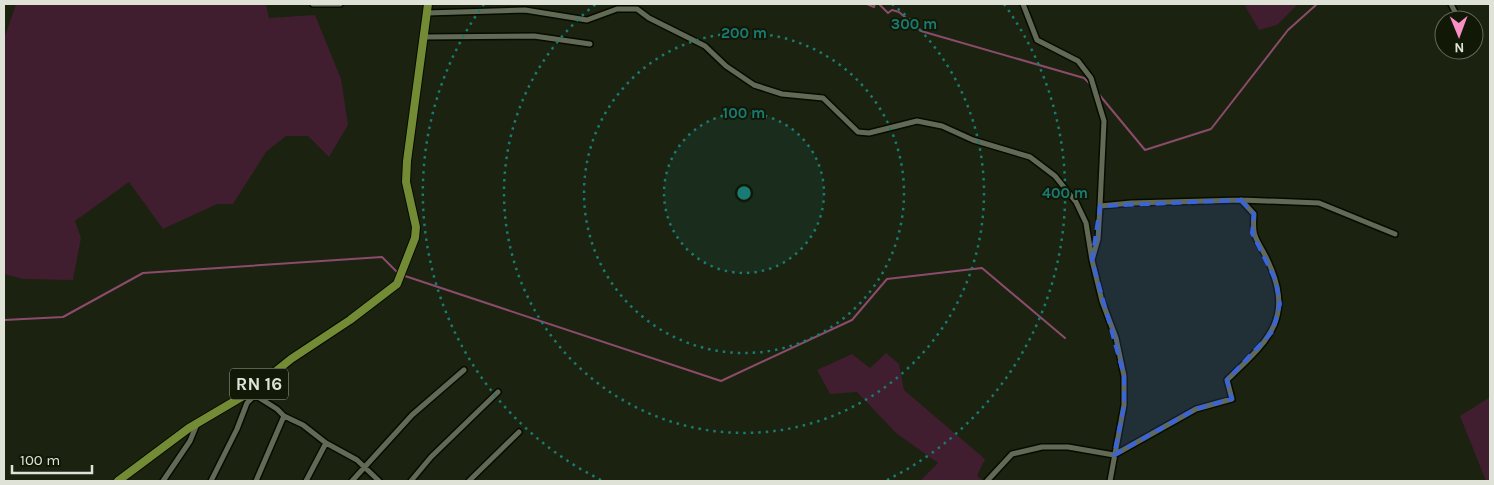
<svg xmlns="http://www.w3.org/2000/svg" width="1494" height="485" font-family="Karla,sans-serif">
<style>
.green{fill:#401d2f}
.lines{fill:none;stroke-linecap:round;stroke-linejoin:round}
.stream{stroke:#8b4b6c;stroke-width:2}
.street-casing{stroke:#060b00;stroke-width:8}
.primary-casing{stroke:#060b00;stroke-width:10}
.street{stroke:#626a55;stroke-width:5}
.primary{stroke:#748b35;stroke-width:8}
.marked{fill:#3a64d8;fill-opacity:0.2;stroke:#3a64d8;stroke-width:4;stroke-dasharray:10 6;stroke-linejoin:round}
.ring{fill:none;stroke:#197b73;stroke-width:2.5;stroke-dasharray:2.5 5}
.labels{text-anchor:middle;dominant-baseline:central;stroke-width:4;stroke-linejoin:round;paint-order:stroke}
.shield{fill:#121806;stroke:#a2a698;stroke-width:1}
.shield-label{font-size:18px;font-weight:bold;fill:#dfe3d7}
.centre{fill:#197b73;stroke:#121806;stroke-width:2.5}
.ring-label{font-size:15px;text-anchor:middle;font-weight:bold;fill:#197b73;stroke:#121806;stroke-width:4;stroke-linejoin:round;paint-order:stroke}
</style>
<rect width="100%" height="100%" fill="#1b220f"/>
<path class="green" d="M16,4H266L269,18L315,15L341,79L348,125L329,157L308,136H286L266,152L233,204H217L163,229L129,182L75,221L81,238L73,280L23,279L4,274V39Z
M1248,4H1298L1277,25L1259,30L1245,6Z
M886,353L899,364L904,390L985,459L977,476L984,481H920L938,463L896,433L857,392L830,394L817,370L852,354L870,368Z
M1490,397V481H1486L1460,416Z"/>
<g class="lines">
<path class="stream" d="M867,4L874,7L875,4
M879,4L888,13L892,10L899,12L921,31L1084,78L1091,85
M1097,92L1145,150L1211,129L1288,30L1317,4
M402,275L721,381L852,320L887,279L982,268L1065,338
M4,320L63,317L143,273L382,257L398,273"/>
<defs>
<path id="street" d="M313,4H340
M1023,4L1037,40L1078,61L1091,78L1104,121L1100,206
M1451,4L1456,14
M426,13L525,10L587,20L617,9H637L649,18L705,46L726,66L754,85L782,94L823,98L858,132L869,133L917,121L942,126L973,140L1030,157L1055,176L1076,202L1086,223L1092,260
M423,37L534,36L590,44
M250,392L277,409L284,416L303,425L326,443L357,460L379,481
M163,481L190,441L197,424
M211,481L237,429L247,403L255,395
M256,481L284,416
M306,481L326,443
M352,481L412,415L464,370
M411,481L431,457L498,392
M469,481L519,432
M987,481L1012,454L1042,447H1068L1114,455L1196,409L1232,399L1227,380C1269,340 1296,318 1266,257C1256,237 1252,238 1254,214L1241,200
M1110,481L1124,405V376L1116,338L1102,301L1092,260L1098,239L1100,206L1131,203L1241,200L1319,203L1395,234"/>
<path id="primary" d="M118,481L189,428L250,392L291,359L350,320L397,284L415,238L416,227L406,182L407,161L428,4"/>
</defs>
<use href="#street" class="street-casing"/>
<use href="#primary" class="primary-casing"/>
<use href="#street" class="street"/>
<use href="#primary" class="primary"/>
</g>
<path class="marked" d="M1241,200L1254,214L1252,233L1276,281L1280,304L1273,331L1227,380L1232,399L1196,409L1114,455L1124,405V376L1092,260L1100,206Z"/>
<circle cx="744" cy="193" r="80" fill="#197b73" fill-opacity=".12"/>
<g class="ring">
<circle cx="744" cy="193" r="80"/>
<circle cx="744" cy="193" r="160"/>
<path d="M892 4A240 240 0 1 1 596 4"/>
<path d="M601 480A321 321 0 0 1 484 4M1004 4A321 321 0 0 1 887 480"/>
</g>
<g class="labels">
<rect class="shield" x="230" y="368.5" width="58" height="31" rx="4"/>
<g class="shield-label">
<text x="259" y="384">RN 16</text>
</g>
</g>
<circle cx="744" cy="193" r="8" class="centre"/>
<g class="ring-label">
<text x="914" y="29">300 m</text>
<text x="744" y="38">200 m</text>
<text x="744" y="118">100 m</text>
<text x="1065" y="198">400 m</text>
</g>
<rect width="1494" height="485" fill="none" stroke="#dfe3d7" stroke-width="10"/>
<g transform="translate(1459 35) rotate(179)"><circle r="24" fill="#121806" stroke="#64695a"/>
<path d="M0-4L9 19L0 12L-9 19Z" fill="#fb8fc5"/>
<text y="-8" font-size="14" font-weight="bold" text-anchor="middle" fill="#dfe3d7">N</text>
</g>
<path d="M12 465v8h80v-8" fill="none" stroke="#dfe3d7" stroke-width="2.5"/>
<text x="20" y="465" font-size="15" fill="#dfe3d7" stroke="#121806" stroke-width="4" paint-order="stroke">100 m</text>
</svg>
